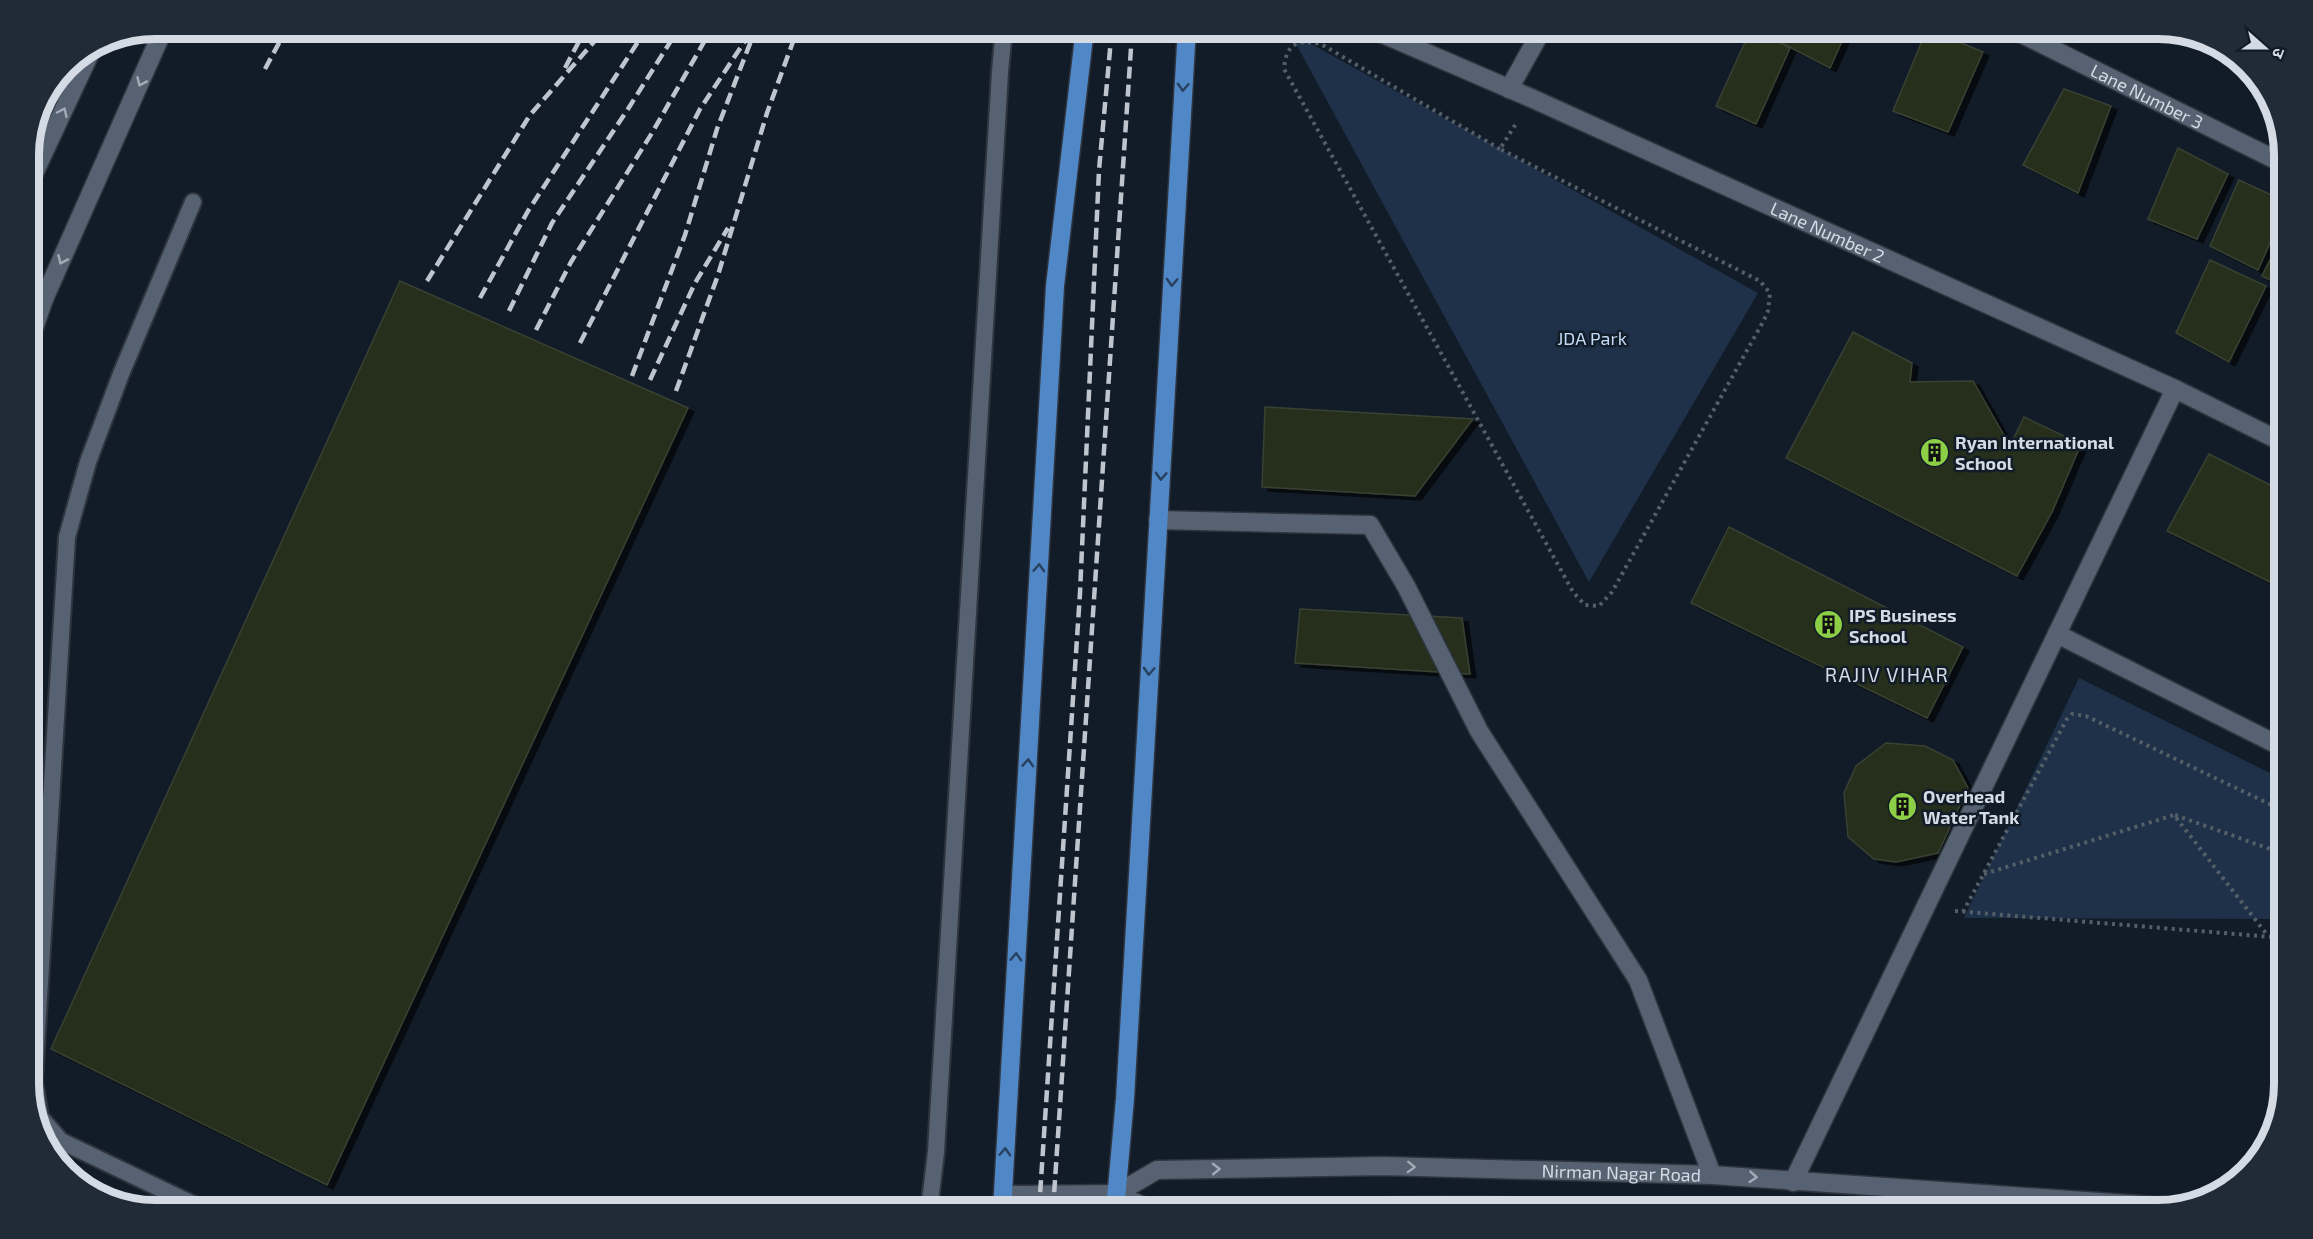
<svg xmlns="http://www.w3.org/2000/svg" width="2313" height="1239" font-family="'Exo 2','Noto Sans Devanagari',sans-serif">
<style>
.green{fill:#1e3148}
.building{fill:#252d1e;stroke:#394232;stroke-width:1.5;filter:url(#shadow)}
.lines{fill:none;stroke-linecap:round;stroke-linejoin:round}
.lane-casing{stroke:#2f353f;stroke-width:20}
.street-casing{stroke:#2f353f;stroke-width:21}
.secondary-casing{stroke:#2f353f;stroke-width:21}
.primary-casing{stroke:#2f353f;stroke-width:21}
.path{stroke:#555f6a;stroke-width:4;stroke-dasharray:3 4.5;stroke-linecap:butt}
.lane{stroke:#566271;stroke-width:16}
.street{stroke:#566271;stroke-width:18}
.secondary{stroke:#566271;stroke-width:18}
.primary{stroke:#5087c6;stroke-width:18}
.rail{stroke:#bec5ce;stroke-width:4.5;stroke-dasharray:12 6;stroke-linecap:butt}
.oneway{stroke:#a2abb6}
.oneway2{stroke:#27415f}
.labels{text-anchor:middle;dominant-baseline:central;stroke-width:5;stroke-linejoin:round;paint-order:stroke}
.street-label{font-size:18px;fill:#d4dbe4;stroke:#111c28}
.park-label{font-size:18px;fill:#c3d9f4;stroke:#111c28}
.poi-label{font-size:18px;font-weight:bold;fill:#d4dbe4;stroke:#111c28;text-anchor:start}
.neighbourhood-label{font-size:20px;letter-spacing:1.5px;fill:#d4dbe4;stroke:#111c28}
.rim{fill:none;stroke:#d4dbe4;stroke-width:8}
</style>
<defs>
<filter id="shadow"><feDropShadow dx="6" dy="4" stdDeviation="0" flood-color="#0009"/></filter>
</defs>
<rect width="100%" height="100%" fill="#111c28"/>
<path class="green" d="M1290,32L1758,293L1589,582L1295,42Z
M2079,678L2284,780V919L1964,918Z"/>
<path class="building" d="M1790,28H1848L1830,68L1782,43Z
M1751,29L1790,48L1756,124L1716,106Z
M1927,29L1983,52L1948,132L1893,111Z
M2064,89L2111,106L2078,193L2023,165Z
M2178,148L2228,174L2197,239L2148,219Z
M2239,180L2284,201V211L2258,270L2210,246Z
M2284,232V286L2262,276Z
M2210,260L2266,286L2229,362L2176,333Z
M400,281L688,408L327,1185L51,1049Z
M1853,332L1912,363L1910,382L1973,381L2010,446L2024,417L2081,444L2052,512L2017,576L1786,458Z
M1265,407L1473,419L1415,496L1262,487Z
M2209,454L2284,492V589L2167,531Z
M1729,527L1963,647L1927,718L1691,603Z
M1300,609L1462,618L1470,674L1295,663Z
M1886,743L1925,746L1953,760L1968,788L1938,853L1896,862L1874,859L1848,837L1844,793L1856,766Z"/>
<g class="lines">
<defs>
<path id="lane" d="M193,202L121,374L88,462L67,537L34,1081L40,1117L61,1141L205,1210
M929,1210L936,1152L1000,72L1004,28"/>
<g id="street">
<path id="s1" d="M1369,28L1531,98L2175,389L2284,443"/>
<path id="s2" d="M2010,28L2284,164"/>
<path d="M1509,89L1543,28"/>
<path d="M29,293L44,299"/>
<path d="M1158,520L1370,525L1406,586L1479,731L1638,980L1712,1175"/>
<path d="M2057,634L2284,748"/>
<path d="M1793,1182L2175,389"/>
</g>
<g id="secondary">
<path d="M29,184L93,47"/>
<path d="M29,342L44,299L164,28"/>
<path id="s3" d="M1116,1194L1157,1170L1383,1166L1712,1175L2171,1207"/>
<path d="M1003,1195L1116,1194L1152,1210"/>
<path d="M1221,1210C1354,1206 1487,1203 1620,1210"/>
</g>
<path id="primary" d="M1002,1210L1055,286L1085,28
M1115,1210L1125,1099L1187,28"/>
</defs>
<use href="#lane" class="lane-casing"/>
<use href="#street" class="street-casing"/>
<use href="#secondary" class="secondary-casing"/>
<use href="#primary" class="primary-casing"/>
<path class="path" d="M1500,149L1321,44C1298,39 1286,43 1284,69L1573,592L1585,605L1599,606L1612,592L1764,320L1768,311L1770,293L1760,281L1500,149L1517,122
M2175,815L2284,854
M1984,874L2174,815L2268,936
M1955,911L2284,938
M1963,912L2067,719L2072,714L2086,716L2284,811"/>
<use href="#lane" class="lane"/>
<use href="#street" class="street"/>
<use href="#secondary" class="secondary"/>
<use href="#primary" class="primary"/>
<path class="rail" d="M565,68L586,28
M265,69L287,28
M427,281L530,115L606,28
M480,298L528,211L647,28
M509,311L552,223L628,109L679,28
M536,330L571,262L652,133L712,28
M580,343L700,109L745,41
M632,376L685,235L717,129L756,28
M650,380L695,283L728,228
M676,391L718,275L767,113L798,28
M1039,1210L1080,593L1099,170L1112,28
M1053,1210L1131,48L1134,28"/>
</g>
<defs><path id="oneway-chevron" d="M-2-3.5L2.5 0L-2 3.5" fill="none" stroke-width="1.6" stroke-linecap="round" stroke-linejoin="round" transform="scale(1.5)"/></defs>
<g class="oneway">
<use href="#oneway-chevron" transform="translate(141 82) rotate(114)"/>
<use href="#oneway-chevron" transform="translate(63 112) rotate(-65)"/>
<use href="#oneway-chevron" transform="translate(62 260) rotate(114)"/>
<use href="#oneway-chevron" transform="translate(1411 1167) rotate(2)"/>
<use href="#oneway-chevron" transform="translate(1216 1169) rotate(-1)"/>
<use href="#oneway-chevron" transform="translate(1753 1177) rotate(4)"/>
</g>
<g class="oneway2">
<use href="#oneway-chevron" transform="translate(1183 87) rotate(93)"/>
<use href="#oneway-chevron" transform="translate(1172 282) rotate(93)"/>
<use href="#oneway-chevron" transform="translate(1161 476) rotate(93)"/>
<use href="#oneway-chevron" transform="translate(1039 568) rotate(-87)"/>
<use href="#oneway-chevron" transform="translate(1149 671) rotate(93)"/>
<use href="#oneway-chevron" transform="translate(1028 763) rotate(-87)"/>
<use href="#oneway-chevron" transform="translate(1016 957) rotate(-87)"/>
<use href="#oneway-chevron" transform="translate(1005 1152) rotate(-87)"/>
</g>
<defs>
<symbol id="building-disc" viewBox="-11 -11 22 22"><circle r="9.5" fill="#8cce45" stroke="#111c28"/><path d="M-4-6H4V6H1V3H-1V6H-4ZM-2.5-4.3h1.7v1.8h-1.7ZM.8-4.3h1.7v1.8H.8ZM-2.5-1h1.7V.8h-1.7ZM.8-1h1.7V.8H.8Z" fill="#111"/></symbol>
</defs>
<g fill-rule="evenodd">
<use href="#building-disc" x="1918" y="436" width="33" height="33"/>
<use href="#building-disc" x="1812" y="608" width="33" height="33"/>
<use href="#building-disc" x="1886" y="790" width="33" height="33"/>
</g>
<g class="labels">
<g class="street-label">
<text stroke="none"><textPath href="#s2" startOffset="153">Lane Number 3</textPath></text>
<text stroke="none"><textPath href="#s1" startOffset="502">Lane Number 2</textPath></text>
<text stroke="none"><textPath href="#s3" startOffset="512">Nirman Nagar Road</textPath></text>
</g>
<g class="park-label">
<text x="1592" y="338">JDA Park</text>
</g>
<g class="poi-label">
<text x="1955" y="442">Ryan International<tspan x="1955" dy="21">School</tspan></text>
<text x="1849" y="615">IPS Business<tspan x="1849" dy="21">School</tspan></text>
<text x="1923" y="796">Overhead<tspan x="1923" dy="21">Water Tank</tspan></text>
</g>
<g class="neighbourhood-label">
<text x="1887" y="674">RAJIV VIHAR</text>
</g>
</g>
<path d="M0 0H2313V1239H0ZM155 39H2158A116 116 0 0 1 2274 155V1084A116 116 0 0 1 2158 1200H155A116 116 0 0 1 39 1084V155A116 116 0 0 1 155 39Z" fill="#212b37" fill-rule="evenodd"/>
<path class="rim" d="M155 39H2158A116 116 0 0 1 2274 155V1084A116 116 0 0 1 2158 1200H155A116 116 0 0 1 39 1084V155A116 116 0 0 1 155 39Z"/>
<g transform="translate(2265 48) rotate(111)" stroke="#111c28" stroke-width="4.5" paint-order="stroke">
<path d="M0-4.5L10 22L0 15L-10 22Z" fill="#d4dbe4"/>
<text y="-9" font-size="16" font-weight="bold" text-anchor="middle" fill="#d4dbe4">उ</text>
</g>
</svg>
